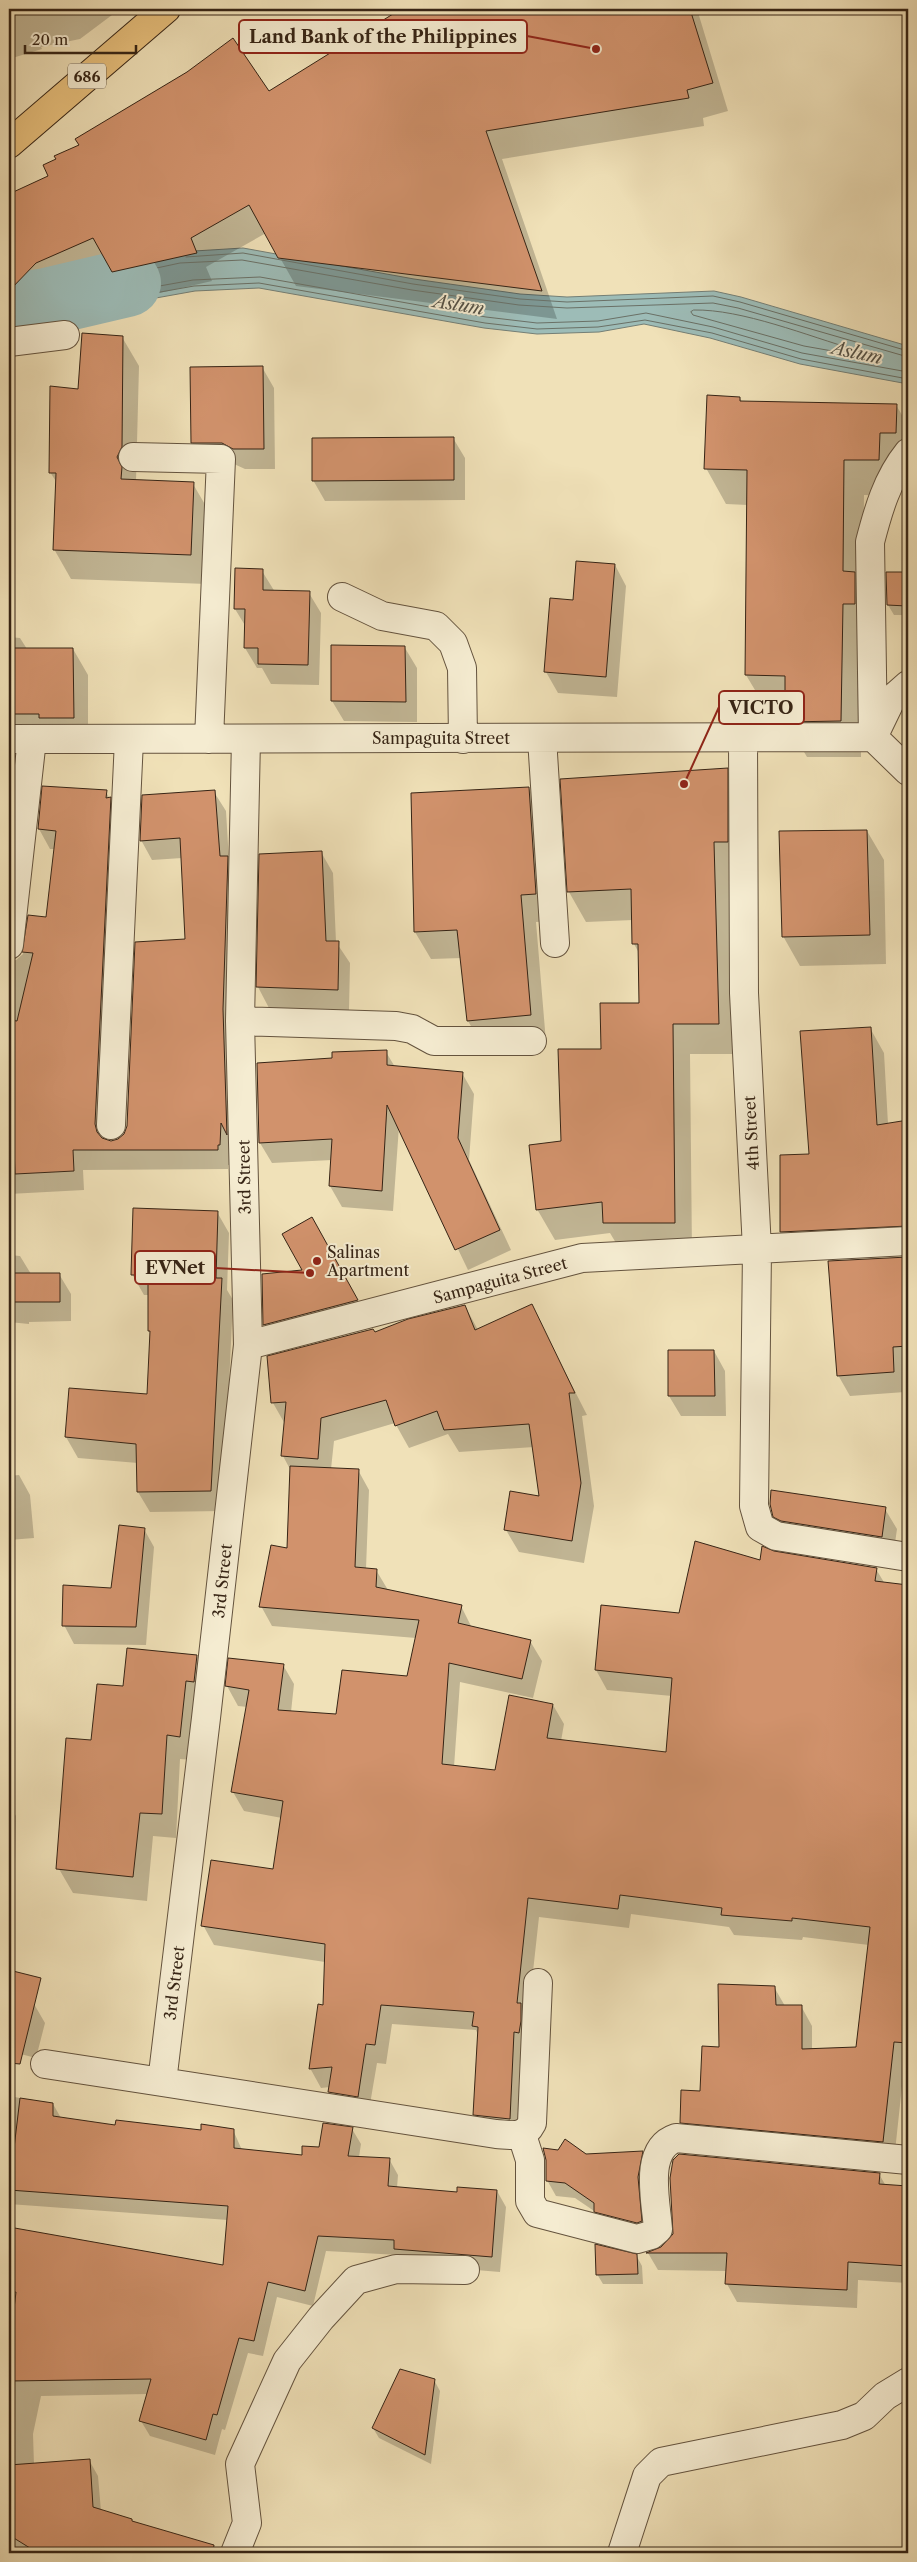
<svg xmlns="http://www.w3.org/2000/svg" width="917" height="2562" font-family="'Libre Caslon Text',serif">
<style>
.water{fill:#9dbcb7;stroke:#747f76}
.shadow{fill:#0003}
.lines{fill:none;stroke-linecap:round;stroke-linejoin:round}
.shore{stroke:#6a7066;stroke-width:1}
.river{stroke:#9dbcb7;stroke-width:68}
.building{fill:#d1926c;stroke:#362415}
.minor-casing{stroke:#64533e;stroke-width:30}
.major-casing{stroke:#362415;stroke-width:30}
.minor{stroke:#f5ecd1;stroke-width:28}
.major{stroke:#e8c07c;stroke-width:28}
.poi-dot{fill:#8f2418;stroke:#f5ecd1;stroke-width:2}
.labels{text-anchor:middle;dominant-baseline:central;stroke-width:4;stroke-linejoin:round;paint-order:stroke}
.shield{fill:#f5ecd1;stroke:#6f604d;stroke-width:1}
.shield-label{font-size:15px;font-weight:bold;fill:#362415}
.street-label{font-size:16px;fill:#362415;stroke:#f5ecd1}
.poi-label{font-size:16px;fill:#362415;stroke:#f5ecd1;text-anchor:start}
.water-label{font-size:18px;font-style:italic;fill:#555246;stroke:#f5ecd1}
.leader{fill:none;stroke:#8f2418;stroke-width:2}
.callout-dot{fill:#8f2418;stroke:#f5ecd1;stroke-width:2}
.callout{fill:#f5ecd1;stroke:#8f2418;stroke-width:2}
.callout-label{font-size:18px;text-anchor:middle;font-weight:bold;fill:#362415}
</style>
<rect width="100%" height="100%" fill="#f0e1b8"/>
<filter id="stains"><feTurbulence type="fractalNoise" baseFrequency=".004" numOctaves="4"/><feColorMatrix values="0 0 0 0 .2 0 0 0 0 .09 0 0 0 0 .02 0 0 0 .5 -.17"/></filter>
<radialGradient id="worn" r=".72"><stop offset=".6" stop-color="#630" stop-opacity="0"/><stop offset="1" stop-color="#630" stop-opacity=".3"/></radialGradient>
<path class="water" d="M243,248L414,279L520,294L567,297L714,291L741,297L908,346V384L800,364L710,338L644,324L599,332L537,334L484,328L259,288L195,291L128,303L37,326L9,331V304L31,306L134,261L178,252Z"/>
<path class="shadow" d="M9,9H120L80,39L41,47L42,49L9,59Z
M404,9H466L525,94L507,9H697L728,111L703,118L704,126L502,159L557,319L296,286L266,233L206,267L212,281L129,300L109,265L52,291L21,323L9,321V196L50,177L269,93Z
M122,337L139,366L136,481L193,484L210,513L207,584L71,579L54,549L57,483L50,472L79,390Z
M262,367L274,388L275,469H245L234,464L204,463L192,442Z
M740,398L742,402L896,405L908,425V468L899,496L864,495L861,757H807L786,721V711L767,710L746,675L748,505L726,504L706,468Z
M453,438L465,458V500L325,501L313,480Z
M615,565L626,586L617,697L558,693L546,672L552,599L574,601Z
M262,571L275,592L309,593L321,613L319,685L271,684L262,668H257L245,648L246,627L235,609Z
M905,573L908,579V615H894L888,605Z
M9,637L20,638L27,649H73L88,675V744L9,739Z
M333,647L405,648L417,668V722L344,721L332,701Z
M727,770L744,800L736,1054H690L692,1253H622L610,1233L555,1240L537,1209L602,1050L640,1004L639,953L634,944L633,920L586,922L569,892L562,780Z
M44,787L106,792L121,818L106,1140L111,1142L118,1140L125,1135L186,940L182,858L152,860L141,840L214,792L226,811L229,861L238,877L231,1165H228V1169L83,1170L84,1190L9,1194V1118H14L13,1076H9V962L16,960L23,954L29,916L47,918L55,849H50L39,829Z
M529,789L545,816L551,921L536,922L546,1042L484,1048L468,1021L462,958L431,959L415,932L412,794Z
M867,831L884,860L886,964L800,966L783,936Z
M321,852L333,873L336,942L350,963L349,1010L269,1008L258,987L260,855Z
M870,1028L884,1053L888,1124L908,1122V1250L795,1256L781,1232L810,1155Z
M386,1052L395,1067L462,1073L474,1094L469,1160L511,1250L468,1270L399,1126L393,1211L342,1207L330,1186L332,1160L272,1163L260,1143L333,1060Z
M217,1212L229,1233L227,1290L233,1300L223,1511L150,1512L138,1492V1463L78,1458L66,1437L70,1389L149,1396L151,1335L149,1330V1295H144L132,1274Z
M311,1219L362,1311L270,1334L265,1325L304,1271Z
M9,1255L20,1256L31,1274H59L71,1294V1321L29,1322V1324L9,1322Z
M908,1258V1367L904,1368L905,1392L850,1396L838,1375L830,1262Z
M531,1305L587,1415L582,1416L594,1506L584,1563L519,1552L506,1530L541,1497L534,1447L459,1452L448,1434L409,1448L395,1423L334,1441L331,1469L358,1470L369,1490L366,1569L376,1570L388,1590L461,1606L472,1628L530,1641L542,1661L533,1698L460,1682L454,1767L496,1772L553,1705L564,1724L561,1741L667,1754L672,1696L607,1690L596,1670L773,1553L876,1569L885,1584L908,1586V1790H899L892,1838L908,1841V2059L905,2058L894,2161L692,2142L681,2122L701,2093L721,2048L774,1987L785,2006H801L812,2026V2050L857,2048L869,1945L803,1937L802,1940L734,1935L729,1927L631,1914L629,1928L539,1917L528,2017L520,2138L485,2134L474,2114L478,2035L476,2030L392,2024L386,2064L377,2063L368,2116L340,2111L329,2092L330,2087L321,2088L310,2068L324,2007L325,1962L214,1945L203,1925L274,1871L282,1818L244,1811L233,1792L248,1707L238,1706L227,1686L283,1665L294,1684L291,1712L338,1715L408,1678L416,1638L272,1626L261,1606L288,1549L291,1471L283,1456L285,1424L273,1403L374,1333L465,1306L478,1330Z
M714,1351L725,1371L726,1416H681L669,1396Z
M19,1475L30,1495L34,1538L9,1540V1476Z
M885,1509L897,1529L893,1557L786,1537L774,1516Z
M144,1529L154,1547L146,1645L74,1644L64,1625L112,1589Z
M197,1656L211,1680L194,1760L180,1759L176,1838L153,1836L147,1901L73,1893L59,1869L125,1688Z
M9,1803L16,1816L15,1864H9Z
M9,2003L34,2004L45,2023L36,2058L9,2051Z
M9,2096L53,2104L61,2118L116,2126L202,2132L233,2130L242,2150L303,2156L352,2129L361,2144L359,2157L389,2159L398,2175L397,2188L458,2193L497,2191L506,2207L500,2272L404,2264L399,2255L326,2251L313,2306L277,2297L263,2356L248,2353L225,2430L222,2429L215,2455L150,2436L141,2421L148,2394L41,2396L33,2434L34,2465L89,2460L98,2476L101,2511L179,2536L188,2552L23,2553L9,2549V2228L224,2267L228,2220L9,2204Z
M565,2141L587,2154L643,2152L651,2167L650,2237L604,2227L597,2213L575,2198L556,2196L547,2180L558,2151Z
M879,2174L886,2186L908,2187V2283L858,2280L857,2308L737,2302L727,2284V2271L658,2270L648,2253Z
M636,2255L642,2266L643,2284H603L597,2274Z
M434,2380L440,2391L431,2464L379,2438L373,2428Z"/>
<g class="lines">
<path class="shore" d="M186,257L243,253L413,284L520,299L567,302L713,296L740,302L908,351
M9,309L33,311L128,270
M694,310C742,309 808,336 856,350L858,353L855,355L804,346L693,315L691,312Z
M9,326L36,321L127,298L194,286L259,283L485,323L537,329L598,327L645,320L712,333L801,359L908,379
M908,357L738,308L713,303L567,308L519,305L412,290L242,260L180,263L138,272L71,303L74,306L126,292L193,280L260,277L486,317L537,323L598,321L646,313L713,327L802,353L908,372"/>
<path class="river" d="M9,308L46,302L127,283"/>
</g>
<path class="building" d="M401,9H690L713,83L687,90L689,98L486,131L542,291L278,258L249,205L191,238L197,253L112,272L93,238L36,263L9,291V194L48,176L43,165L56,159L54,156L79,145L75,139L187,72L233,38L269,91Z
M82,333L123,336L122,447L117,457L122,467L121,479L194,482L191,555L53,550L56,473H49L50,386L78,389Z
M263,366L264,449H233L222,443H191L190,367Z
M707,395L740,397V401L897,404L896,433H880L879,460H844L843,571L855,572V604H843L841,721L785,722V676L745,675L747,470L704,469Z
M454,437V480L312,481V438Z
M576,561L615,564L606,677L544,672L550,598L573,600Z
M235,568L263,569V590L310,591L308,665L258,664V648H244L245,609H234Z
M886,572H905L907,606L887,605Z
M331,645L405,646L406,702L331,701Z
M9,648H73L74,718H39V714H9Z
M728,768V842H714L719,1024H673L675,1223H603L602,1202L536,1210L529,1145L561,1141L558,1049H601L600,1003H639L638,944H632L631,889L567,892L560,779Z
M42,786L107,790L106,798L111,797L95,1124L97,1132L102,1138L111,1141L118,1139L124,1134L127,1126L135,942L185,939L180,838L140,841L142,795L215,790L220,856H228L223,1009L227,1135L221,1123L220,1145H218V1150H73L74,1171L15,1174L9,1020L17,1021L33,953L22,952L28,915L46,917L56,831L38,829Z
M529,787L536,894L521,895L531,1015L467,1021L457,930L414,932L411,793Z
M867,830L870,935L782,937L779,831Z
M322,851L326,941H339L338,990L256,987L259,854Z
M871,1027L877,1125L908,1120V1226L780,1232V1155L809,1154L800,1031Z
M387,1050V1065L463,1072L458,1138L500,1230L455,1250L387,1105L382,1191L329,1186L332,1139L259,1143L257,1063L332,1058V1052Z
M133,1208L218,1211L216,1278H222L211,1491L137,1492L136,1444L65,1437L69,1388L147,1394L150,1331H148V1275H131Z
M312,1217L358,1300L263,1325L262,1274L302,1270L282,1234Z
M908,1257V1346L893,1347L894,1372L837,1376L828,1261Z
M9,1273H60V1302H9Z
M532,1304L575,1393H569L581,1483L572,1541L504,1530L510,1491L539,1496L529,1424L444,1430L437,1411L395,1426L386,1400L321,1418L318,1459L281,1456L286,1402L271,1403L267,1356L373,1329L375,1332L408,1319L465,1305L475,1330Z
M668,1350H714L715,1396H668Z
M290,1466L359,1469L355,1567L377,1569L376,1587L462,1605L458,1623L531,1640L522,1679L449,1663L442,1764L495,1770L509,1695L553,1704L547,1738L666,1752L672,1678L595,1670L601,1605L679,1613L695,1541L760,1560L762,1546L774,1551L877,1568L875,1581L908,1585V2043L894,2042L883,2142L680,2123L681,2090L700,2091L702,2046L719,2047L718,1984L775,1986L776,2005H802V2049L856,2047L870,1927L792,1918V1921L721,1915L722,1908L620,1895L618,1909L528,1898L517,2003H521V2021L519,2033L514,2032L510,2119L473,2115L478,2027L472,2026L474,2012L381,2005L375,2045L366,2044L358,2097L328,2092L332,2067L309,2069L318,2004L323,2005L325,1944L201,1926L211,1860L273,1869L283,1801L231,1792L249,1690L225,1686L228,1658L284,1664L278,1710L336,1714L342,1670L407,1676L419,1620L259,1607L271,1545L287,1548Z
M771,1490L886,1507L882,1537L781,1521L773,1517L770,1504Z
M119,1525L145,1528L136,1627L62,1626L63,1585L111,1588Z
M127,1648L197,1655L194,1682L186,1681L180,1737L167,1735L162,1814L140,1813L133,1877L56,1869L66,1738L91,1740L97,1684L123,1686Z
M9,1970L41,1978L20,2064L9,2063Z
M20,2098L53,2103V2116L115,2125L116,2120L201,2130V2124L234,2129V2148L302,2155V2146L319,2147L323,2123L353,2127L348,2156L390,2158L388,2186L457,2192V2187L497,2190L492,2257L394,2249V2240L318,2236L305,2291L268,2282L254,2341L239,2338L217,2415L213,2414L206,2440L139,2421L151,2379L9,2381V2351L16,2292L9,2293V2227L223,2265L228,2206L9,2190Z
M565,2139L586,2154L643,2151L638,2177L642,2221L637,2223L594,2212V2203L565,2183L546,2181V2160L543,2148L558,2150Z
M679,2154L880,2173L879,2184L908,2186V2266L848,2262L847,2290L725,2284L727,2253H646L661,2247L673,2234L670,2178L673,2160Z
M595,2244L637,2254L638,2274L596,2275Z
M400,2369L435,2379L425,2455L372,2428Z
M90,2459L93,2507L132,2519V2521L214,2545L213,2553H38L9,2535V2465Z"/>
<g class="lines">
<defs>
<path id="minor" d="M9,342L65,335
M908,453C887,479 878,511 870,542L873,737L908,771
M133,457L221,459L209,739
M342,597L382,616L436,626L453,643L462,668L463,739
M876,731L891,700L908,685
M542,738L555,943
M743,738L744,993L757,1249L754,1506L760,1527L776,1536L908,1557
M9,739L873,737
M246,739L240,1021L248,1345L206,1718L162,2082L496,2134C512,2135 524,2139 532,2123L538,1983
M9,945L32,739
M240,1021L396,1026L412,1029L434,1041H532
M111,1125L129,740
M248,1345L582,1258L908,1241
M45,2064L162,2082
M522,2135L530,2160V2201L537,2213L637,2239L651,2235L658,2229C656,2201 643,2149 676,2138L908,2160
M235,2553L247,2523L240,2464L287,2361L321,2318L356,2280L396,2269L465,2270
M622,2553L647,2476L661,2462L842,2425L864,2416L885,2396L908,2382"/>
<path id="major" d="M9,144L166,9"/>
</defs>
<use href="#minor" class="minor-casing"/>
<use href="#major" class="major-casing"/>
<use href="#minor" class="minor"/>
<use href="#major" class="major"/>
</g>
<circle class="poi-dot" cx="317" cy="1261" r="5"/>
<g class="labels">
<rect class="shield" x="68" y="63.5" width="38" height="25" rx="4"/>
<g class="shield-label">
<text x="87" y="76">686</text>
</g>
<g class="street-label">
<text x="441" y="738">Sampaguita Street</text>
<text transform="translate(751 1133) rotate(-93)">4th Street</text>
<text transform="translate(244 1177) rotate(-91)">3rd Street</text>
<text transform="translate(500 1280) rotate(-15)">Sampaguita Street</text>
<text transform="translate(222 1581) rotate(-84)">3rd Street</text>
<text transform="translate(174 1983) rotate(-83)">3rd Street</text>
</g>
<g class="poi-label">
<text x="327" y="1252">Salinas<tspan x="327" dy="18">Apartment</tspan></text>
</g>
<g class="water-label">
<text transform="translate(459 305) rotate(9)">Aslum</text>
<text transform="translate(857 353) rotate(12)">Aslum</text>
</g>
</g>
<path class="leader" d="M596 49L527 36M684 784L719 707M310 1273L215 1268"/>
<g class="callout-dot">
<circle cx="596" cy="49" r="5"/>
<circle cx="684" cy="784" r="5"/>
<circle cx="310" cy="1273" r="5"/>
</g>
<g class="callout">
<rect x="239" y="20" width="288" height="33" rx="5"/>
<rect x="719" y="691" width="85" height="33" rx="5"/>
<rect x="135" y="1251" width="80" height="33" rx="5"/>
</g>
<g class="callout-label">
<text x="383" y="43">Land Bank of the Philippines</text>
<text x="761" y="714">VICTO</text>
<text x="175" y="1274">EVNet</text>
</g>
<rect width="917" height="2562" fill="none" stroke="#f0e1b8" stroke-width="30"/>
<rect x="10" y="10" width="897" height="2542" fill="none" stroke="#362415" stroke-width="2.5"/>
<rect x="15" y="15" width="887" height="2532" fill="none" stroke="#362415"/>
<path d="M25 45v8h111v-8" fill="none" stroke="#362415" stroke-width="2.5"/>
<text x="32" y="45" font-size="15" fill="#362415" stroke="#f5ecd1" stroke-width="4" paint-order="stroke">20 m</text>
<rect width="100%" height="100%" filter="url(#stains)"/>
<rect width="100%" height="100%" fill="url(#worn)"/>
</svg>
